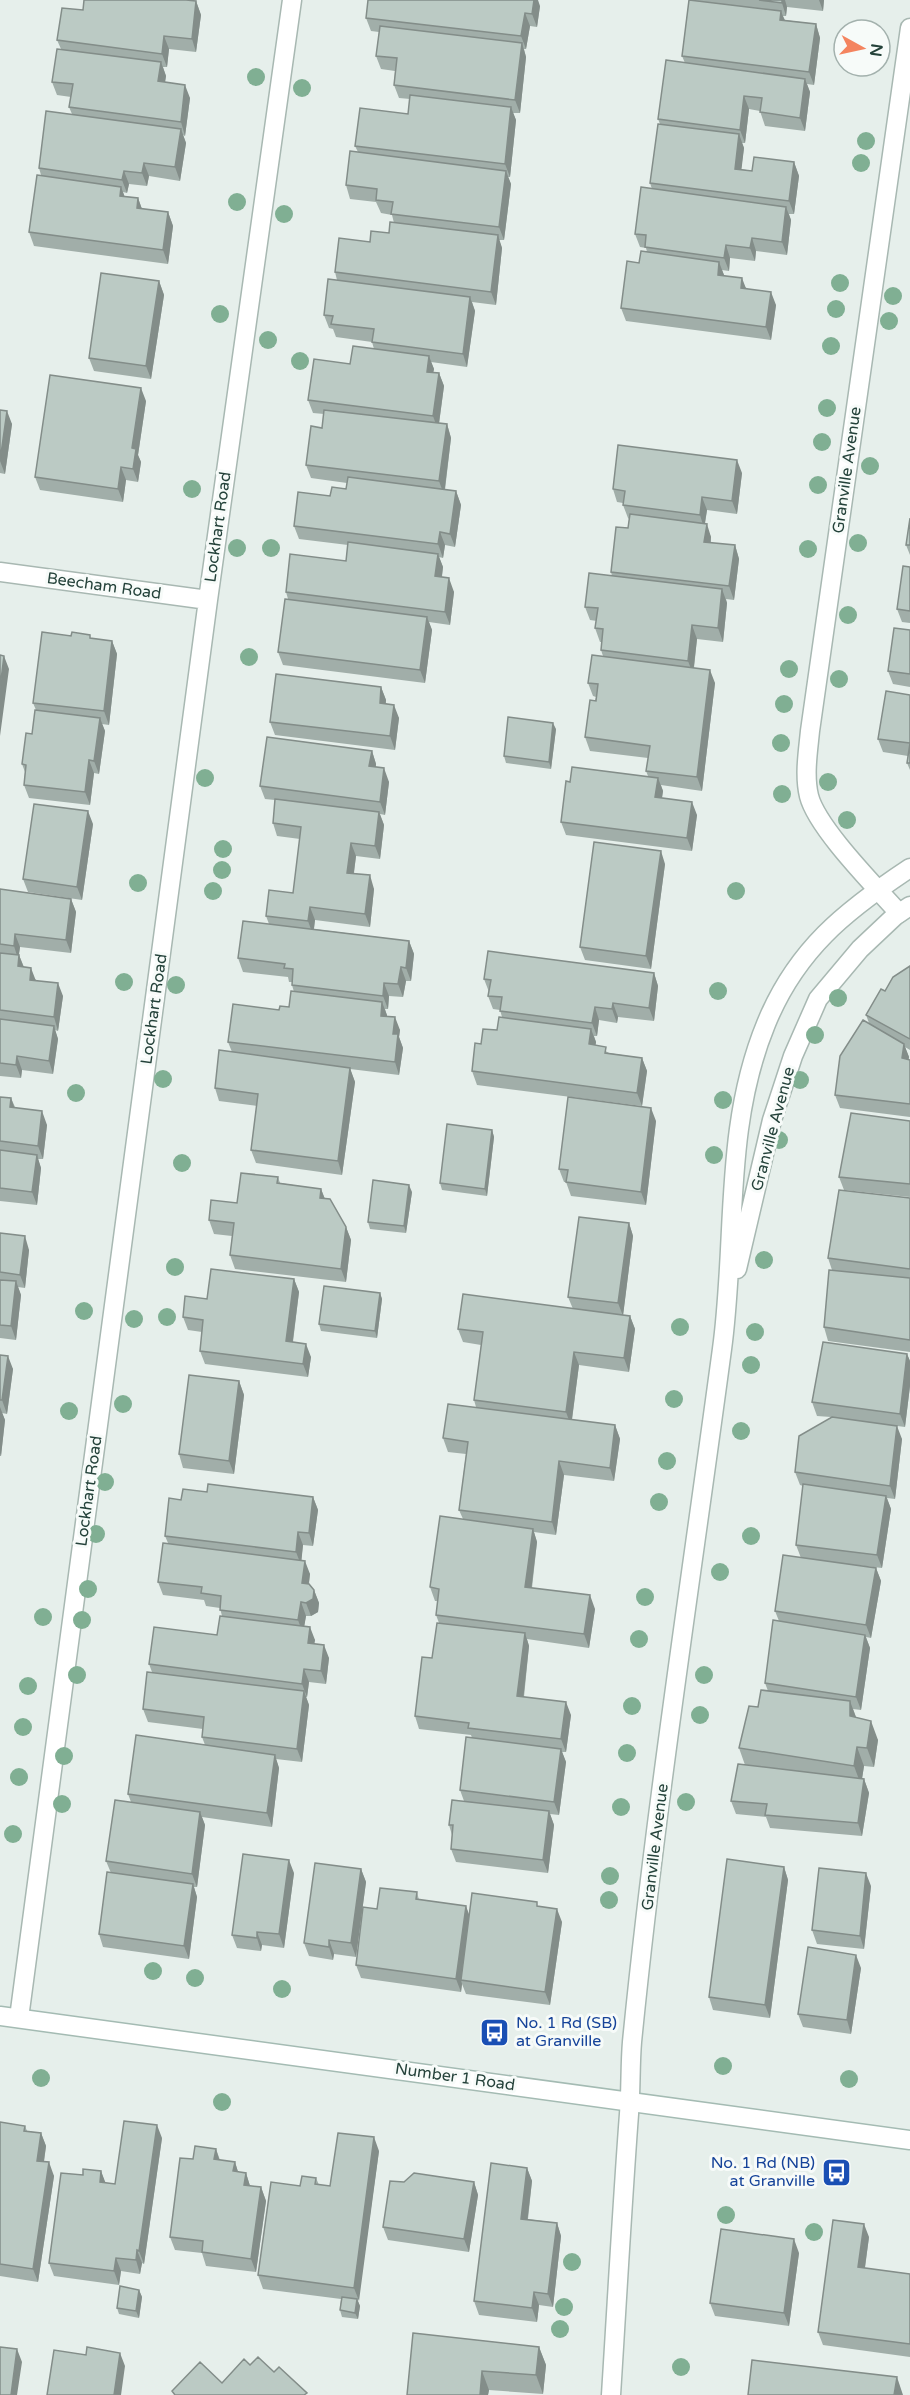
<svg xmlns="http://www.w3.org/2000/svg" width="910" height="2395" font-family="'Varela Round',sans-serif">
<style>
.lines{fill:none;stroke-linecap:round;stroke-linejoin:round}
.minor-casing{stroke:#a8b8b2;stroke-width:21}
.tertiary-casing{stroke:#a8b8b2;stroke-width:21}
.secondary-casing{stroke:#a4bbb3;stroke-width:21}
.minor{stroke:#fff;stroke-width:18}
.tertiary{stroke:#fff;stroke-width:18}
.secondary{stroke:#fff;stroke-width:18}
.tree{fill:#80af93}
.wall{fill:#a1aea9}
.shaded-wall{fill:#838d89}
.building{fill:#bbcac4;stroke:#838d89;stroke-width:1.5}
.labels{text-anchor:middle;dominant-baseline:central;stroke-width:6;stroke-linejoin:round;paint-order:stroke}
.street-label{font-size:16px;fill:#24423a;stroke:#f7fbf9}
.transit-label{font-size:16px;fill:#164399;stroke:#f7fbf9;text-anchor:start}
</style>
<rect width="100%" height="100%" fill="#e6efeb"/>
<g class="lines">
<defs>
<path id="minor" d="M0,572L208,600
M899,913C876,887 817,828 809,796C804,775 808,752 810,731L910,28
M19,2018L208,600L292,0"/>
<path id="tertiary" d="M737,1269L772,1120L793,1056L818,999L860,949L895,916L910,906
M611,2395C617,2301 622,2208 629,2114C631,2090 630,2066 632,2042C655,1810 691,1580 722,1349C737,1240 723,1128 766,1024C796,950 845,911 910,868"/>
<path id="secondary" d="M0,2016L910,2140"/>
</defs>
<use href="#minor" class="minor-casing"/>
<use href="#tertiary" class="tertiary-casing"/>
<use href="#secondary" class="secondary-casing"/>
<use href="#minor" class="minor"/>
<use href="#tertiary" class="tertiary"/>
<use href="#secondary" class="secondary"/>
</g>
<g class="tree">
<circle cx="256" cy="77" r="9"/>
<circle cx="302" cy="88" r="9"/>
<circle cx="866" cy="141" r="9"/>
<circle cx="861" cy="163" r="9"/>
<circle cx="237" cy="202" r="9"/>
<circle cx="284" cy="214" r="9"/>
<circle cx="840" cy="283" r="9"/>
<circle cx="893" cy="296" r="9"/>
<circle cx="836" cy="309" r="9"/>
<circle cx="220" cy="314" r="9"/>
<circle cx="889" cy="321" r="9"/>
<circle cx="268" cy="340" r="9"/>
<circle cx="831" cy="346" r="9"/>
<circle cx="300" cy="361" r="9"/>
<circle cx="827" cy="408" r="9"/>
<circle cx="822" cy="442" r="9"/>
<circle cx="870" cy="466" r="9"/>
<circle cx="818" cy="485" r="9"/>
<circle cx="192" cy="489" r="9"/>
<circle cx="858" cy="543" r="9"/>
<circle cx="237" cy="548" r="9"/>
<circle cx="271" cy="548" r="9"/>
<circle cx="808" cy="549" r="9"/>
<circle cx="848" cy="615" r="9"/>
<circle cx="249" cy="657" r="9"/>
<circle cx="789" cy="669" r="9"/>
<circle cx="839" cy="679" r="9"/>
<circle cx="784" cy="704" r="9"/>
<circle cx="781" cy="743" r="9"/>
<circle cx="205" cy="778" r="9"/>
<circle cx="828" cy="782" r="9"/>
<circle cx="782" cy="794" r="9"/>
<circle cx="847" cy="820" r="9"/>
<circle cx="223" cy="849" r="9"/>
<circle cx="222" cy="870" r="9"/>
<circle cx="138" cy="883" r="9"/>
<circle cx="213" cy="891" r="9"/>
<circle cx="736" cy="891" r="9"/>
<circle cx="124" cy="982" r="9"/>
<circle cx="176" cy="985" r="9"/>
<circle cx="718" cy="991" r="9"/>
<circle cx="838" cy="998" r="9"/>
<circle cx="815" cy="1035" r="9"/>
<circle cx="163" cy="1079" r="9"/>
<circle cx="800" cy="1080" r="9"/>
<circle cx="76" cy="1093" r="9"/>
<circle cx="723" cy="1100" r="9"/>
<circle cx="779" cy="1140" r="9"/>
<circle cx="714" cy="1155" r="9"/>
<circle cx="182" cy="1163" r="9"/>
<circle cx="764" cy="1260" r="9"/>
<circle cx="175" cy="1267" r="9"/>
<circle cx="84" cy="1311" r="9"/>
<circle cx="167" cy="1317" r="9"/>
<circle cx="134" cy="1319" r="9"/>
<circle cx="680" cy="1327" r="9"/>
<circle cx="755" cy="1332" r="9"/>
<circle cx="751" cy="1365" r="9"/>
<circle cx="674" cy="1399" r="9"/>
<circle cx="123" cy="1404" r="9"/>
<circle cx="69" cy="1411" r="9"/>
<circle cx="741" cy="1431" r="9"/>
<circle cx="667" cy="1461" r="9"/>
<circle cx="105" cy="1482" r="9"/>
<circle cx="659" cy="1502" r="9"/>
<circle cx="96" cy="1534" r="9"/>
<circle cx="751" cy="1536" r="9"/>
<circle cx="720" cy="1572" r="9"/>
<circle cx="88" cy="1589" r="9"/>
<circle cx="645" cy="1597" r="9"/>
<circle cx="43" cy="1617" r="9"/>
<circle cx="82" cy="1620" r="9"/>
<circle cx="639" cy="1639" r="9"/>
<circle cx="77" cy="1675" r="9"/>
<circle cx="704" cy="1675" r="9"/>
<circle cx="28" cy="1686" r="9"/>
<circle cx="632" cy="1706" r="9"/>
<circle cx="700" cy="1715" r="9"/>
<circle cx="23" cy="1727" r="9"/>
<circle cx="627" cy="1753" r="9"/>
<circle cx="64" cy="1756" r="9"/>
<circle cx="19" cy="1777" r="9"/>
<circle cx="686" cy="1802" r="9"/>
<circle cx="62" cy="1804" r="9"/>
<circle cx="621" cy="1807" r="9"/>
<circle cx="13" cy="1834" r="9"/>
<circle cx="610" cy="1876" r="9"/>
<circle cx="609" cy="1900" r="9"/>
<circle cx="153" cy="1971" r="9"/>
<circle cx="195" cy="1978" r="9"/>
<circle cx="282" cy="1989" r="9"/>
<circle cx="723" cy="2066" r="9"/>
<circle cx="41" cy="2078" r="9"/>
<circle cx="849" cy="2079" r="9"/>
<circle cx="222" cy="2102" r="9"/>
<circle cx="726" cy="2215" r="9"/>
<circle cx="814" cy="2232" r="9"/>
<circle cx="572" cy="2262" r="9"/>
<circle cx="564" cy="2307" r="9"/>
<circle cx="560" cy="2329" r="9"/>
<circle cx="681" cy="2367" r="9"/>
</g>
<path class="wall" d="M689,0H824L823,11L787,7L786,16H783L785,20L816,24L820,38L814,85L807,84L810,92L805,131L765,126L760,111L749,109L745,143H742L744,148L741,169L752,171L794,162L799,176L794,214H789L791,220L787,255L756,251L755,261L730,258L729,271L722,270L724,275L776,305L771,340L626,321L621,308L639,263L647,252L646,248L640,247L635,234L652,189L650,183L660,124L658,119L685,63L682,56Z
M196,1L201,15L196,52L169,49L167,67H163L166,76L165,82L190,98L185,136L183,135L186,143L180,181L149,176L147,186L129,184L127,193L123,192L124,196L138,198L142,209L168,212L173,226L168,264L34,246L29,232L41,175L39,168L72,114L69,107L71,97L57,95L52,82L61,49L57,40L83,10Z
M540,6L537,27L530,26L526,49H524L526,57L520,113H513L516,120L510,177H508L511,184L504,240H499L502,248L496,305L472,302L475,311L467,367L431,362L434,369L433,372L439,373L444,386L439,424H447L451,438L445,490L456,491L461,505L455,547L445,545L443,558L439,557L443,567L442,577L454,592L450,625L429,622L432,630L425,683L283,665L278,652L288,599L286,592L346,561L348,545L299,539L294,526L330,496L346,489L347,483L311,478L306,465L322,428L324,414L313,413L308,400L350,364L374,349L372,342L336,337L333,329L329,328L324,315L337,280L335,272L370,242L389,233L394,223L392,215L381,213L376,202L350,199L346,185L358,152L355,146L408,114L410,99L399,98L394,85L395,71L381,69L376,56L379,32L371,31L366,18Z
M159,281L164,295L151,379L94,371L89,358Z
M146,401L138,455L141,462L138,482L126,480L123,502L40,490L35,477Z
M0,410L12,424L5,474L0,473Z
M742,473L737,514L707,510L705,524L711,537V543L735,545L739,559L734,600L726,599L727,603L723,642L697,639L694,668L715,683L702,791L661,785L663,791L662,798L697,815L692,851L566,835L561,822L570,782L648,776L646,771L648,758L590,751L585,737L596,697L593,696L588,683L603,656L601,650L602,642H600L595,628L597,621L590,620L585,607L612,576L611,572L628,528L629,519L628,518L623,505V503L617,502L613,489Z
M910,518V555L906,545Z
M910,567V623L902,622L897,609Z
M910,630V687L893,684L888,671Z
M91,638L112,641L117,654L109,725L102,724L105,731L99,774L94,773L90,805L29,798L24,785L25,772L22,764L32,734L36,710L33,703Z
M381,687L386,700V703L399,718L395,750L275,735L270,722Z
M910,695V770L907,763L908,756L883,752L878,739Z
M556,729L551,769L506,763L504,756Z
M372,751L376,764V767L389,782L385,815L380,814L384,825L380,859L356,856L354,873L374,889L370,927L315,920L314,929L409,941L414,954L411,981H406L403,997L389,996L388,1009H385L387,1016L400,1030L399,1037L403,1048L399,1075L350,1069L355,1082L342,1175L256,1163L251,1150L257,1106L219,1101L215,1088L232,1052L228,1042L279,1010L289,1007L294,992L292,985V982H289L288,977L243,972L238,958L269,924L266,916L293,893L300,839L277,836L273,823L275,800L265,799L260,786Z
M93,824L82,900L28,892L23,879Z
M665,864L651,969L585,960L580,947Z
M0,889L71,899L76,912L71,953L20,947L19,955L24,967L36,980L63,996L58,1031L55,1030L58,1039L53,1074L22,1070L21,1078L0,1076Z
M910,966V1050L905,1047L909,1057L908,1059L910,1060V1117L840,1108L835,1095L869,1023L866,1015L885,991Z
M654,973L658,986L654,1021L618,1017L617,1023L599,1020L597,1036H594L596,1042L595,1045L609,1053L642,1058L647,1071L642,1106L477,1085L472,1071L481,1044L497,1030L502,1017L500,1010L493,1009L488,996L489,992L484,979Z
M0,1097L11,1098L15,1107L47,1125L43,1159H38L41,1168L37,1205L0,1201Z
M656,1121L646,1205L571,1196L566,1182H564L559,1169Z
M910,1121V1197L844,1190L839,1177Z
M492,1130L494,1137L487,1196L442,1190L440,1183Z
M278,1177L280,1183L321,1189L325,1199L346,1227L351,1240L346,1282L235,1269L230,1255L232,1236L214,1234L209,1220Z
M412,1192L406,1233L370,1229L368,1222Z
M910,1198V1352L828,1341L824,1327L832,1270L828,1258Z
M629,1223L633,1236L623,1315L630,1316L635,1329L629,1372L579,1365L572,1420L615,1425L620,1439L614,1481L564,1475L556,1535L534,1532L537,1542L532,1588L595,1609L589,1648L527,1639L529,1646L524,1697L571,1715L566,1752H562L566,1762L559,1815L550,1814L554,1825L548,1873L456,1862L451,1849L452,1835L449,1825L464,1801L460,1790L472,1738L471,1735L419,1729L415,1716L432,1658L439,1623L436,1615L438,1601H435L430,1587L463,1519L459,1510L466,1454L448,1452L443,1438L476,1407L474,1400L481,1345L463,1342L458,1329L573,1309L568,1297Z
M0,1233L29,1250L25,1288L18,1287L21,1295L16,1340L0,1338Z
M294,1279L299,1292L293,1342L311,1357L308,1377L205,1364L200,1351L202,1332L188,1330L183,1317L207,1299Z
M380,1293L382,1299L377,1338L321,1331L319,1324Z
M907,1354L910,1361V1386L905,1427L882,1424L902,1439L895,1499L887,1498L891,1509L882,1568L839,1563L876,1568L881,1581L871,1638L866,1637L870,1648L861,1710L853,1709L856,1717L878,1740L874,1767L864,1766L862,1779H864L869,1793L862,1836L770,1828L766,1817L736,1814L731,1801L745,1765L739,1748L758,1707L768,1691L765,1683L779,1621L775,1611L801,1558L796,1545L803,1486L800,1485L795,1472L831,1417L817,1416L812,1402Z
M0,1355L13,1369L7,1414L2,1413L5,1420L1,1456H0Z
M239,1381L244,1395L234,1474L183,1468L179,1454Z
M207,1492L313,1497L318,1510L313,1546L303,1545L301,1561L310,1574L309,1584L314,1590L319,1603L318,1612L311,1616H306L304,1626L315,1640L314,1644L329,1658L326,1684L309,1682L307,1697H306L309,1705L302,1762L276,1759L279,1768L272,1827L202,1817L205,1825L197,1887H194L197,1897L189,1959L103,1947L99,1934L111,1873L106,1861L131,1802L128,1794L205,1745L202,1737L203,1729L148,1722L143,1709L152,1672L149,1664L217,1635L222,1616L220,1608L206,1606L204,1600L163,1595L158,1582L168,1543L165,1536L181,1500Z
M784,1867L788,1880L770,2018L713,2010L709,1997Z
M361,1869L366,1882L356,1957L334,1954L333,1960L309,1956L304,1943Z
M294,1873L284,1948L262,1945L261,1951L237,1948L232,1935Z
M871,1886L864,1949L817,1944L812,1930Z
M417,1892L419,1900L466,1906L469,1916L539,1906L562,1922L550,2005L466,1994L462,1984L461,1992L361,1978L356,1965L377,1909Z
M861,1968L851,2034L803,2027L798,2014Z
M0,2122L25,2126L27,2131L41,2133L46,2146L44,2162L54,2176L38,2282L0,2276Z
M162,2138L144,2264L142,2263L140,2274L121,2271L119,2285L54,2276L49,2263L83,2175L101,2171L105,2183L115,2184Z
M216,2149L220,2160L235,2162L238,2172L246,2173L250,2186L261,2187L266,2201L256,2272L206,2266L202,2253L175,2250L170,2237L193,2159Z
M379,2151L358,2301L360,2306L358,2319L342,2317L340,2310L341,2299L263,2289L258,2275L300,2186L316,2178L319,2185L330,2186Z
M527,2168L532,2181L528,2219L557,2223L561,2236L553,2307L539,2305L537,2322L479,2315L474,2301Z
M404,2182H474L478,2195L469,2252L388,2240L383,2227Z
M869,2237L865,2268L910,2274V2357L823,2345L818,2332Z
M799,2253L789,2326L715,2316L710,2303Z
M139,2290L142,2297L139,2318L119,2314L117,2308Z
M539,2347L546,2365L543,2394L489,2390L488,2395H407Z"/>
<path class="shaded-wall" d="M534,0H538L540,6L537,27L532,14Z
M782,0H785L787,7L786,16L782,3Z
M819,0H824L823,11Z
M196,1L201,15L196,52L192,39Z
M781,11L786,24L780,20Z
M525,13L530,26L526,49L521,36Z
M816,24L820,38L814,85L809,72Z
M164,36L169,49L167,67L162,54Z
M522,43L526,57L520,113L515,100Z
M161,62L166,76L163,94L158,81Z
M805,79L810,92L805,131L800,118Z
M185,85L190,98L185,136L181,122Z
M744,96L749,109L745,143L740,130Z
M511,107L516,120L510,177L505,164Z
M181,129L186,143L180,181L175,167Z
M739,134L744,148L740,182L735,169Z
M794,162L799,176L794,214L789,201Z
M144,163L149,176L147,186L142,173Z
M124,171L129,184L127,193L122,180Z
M506,171L511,184L504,240L499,227Z
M121,187L126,200L120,196Z
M138,198L143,212L137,208Z
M786,207L791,220L787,255L782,242Z
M168,212L173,226L168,264L163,250Z
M498,235L502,248L496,305L491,292Z
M752,238L756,251L755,261L750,248Z
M726,245L730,258L729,271L724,258Z
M719,262L724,275L723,288L718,275Z
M742,278L747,291L741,288Z
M159,281L164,295L151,379L146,366Z
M771,292L776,305L771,340L766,327Z
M470,297L475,311L467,367L463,354Z
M429,356L434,369L431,385L427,372Z
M439,373L444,386L438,430L433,416Z
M141,388L146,401L138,455L141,462L138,482L133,469L132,448Z
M7,411L12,424L5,474L0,461Z
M447,424L451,438L444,495L439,481Z
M737,460L742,473L737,514L732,501Z
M121,467L126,480L123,502L118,489Z
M456,491L461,505L455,547L450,534Z
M702,497L707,510L704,528L700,515Z
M707,524L711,537L709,555L704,542Z
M440,532L445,545L443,558L438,544Z
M735,545L739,559L734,600L729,586Z
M438,554L443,567L440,590L435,576Z
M449,578L454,592L450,625L445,612Z
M722,589L727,603L723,642L718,628Z
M427,617L432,630L425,683L420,670Z
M692,625L697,639L693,674L688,661Z
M112,641L117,654L109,725L104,711Z
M4,656L9,669L0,736V688Z
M710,670L715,683L702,791L697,777Z
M381,687L386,700L384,716L380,703Z
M394,705L399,718L395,750L390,736Z
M100,718L105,731L99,774L94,761Z
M553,723L556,729L551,769L549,762Z
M372,751L376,764L374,780L369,766Z
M89,760L94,773L90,805L85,792Z
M384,768L389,782L385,815L380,802Z
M658,778L663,791L660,810L655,797Z
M692,802L697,815L692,851L687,838Z
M88,811L93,824L82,900L77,887Z
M379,812L384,825L380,859L375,846Z
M351,843L356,856L352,886L347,873Z
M661,851L665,864L651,969L646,956Z
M370,875L374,889L370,927L365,914Z
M71,899L76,912L71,953L66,940Z
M310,907L315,920L313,935L308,921Z
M15,934L20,947L18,959L14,946Z
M409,941L414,954L411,981L406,968Z
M19,955L24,968L18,966Z
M401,967L406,981L403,997L398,984Z
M31,968L36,981L30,980Z
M654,973L658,986L654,1021L649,1008Z
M58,983L63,996L58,1031L54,1017Z
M384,983L389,996L388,1009L383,996Z
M382,1002L387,1015L386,1029L381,1016Z
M613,1003L618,1017L617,1023L612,1009Z
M595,1007L599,1020L597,1036L592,1023Z
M395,1017L400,1030L399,1037L403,1048L399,1075L395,1062L393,1034Z
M54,1026L58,1039L53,1074L49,1061Z
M591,1029L596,1042L594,1058L589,1044Z
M904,1044L909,1057L907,1072L902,1058Z
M17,1056L22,1070L21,1078L16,1065Z
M642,1058L647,1071L642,1106L637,1093Z
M350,1068L355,1082L342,1175L338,1161Z
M11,1098L16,1112L10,1107Z
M651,1108L656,1121L646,1205L641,1192Z
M42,1111L47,1125L43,1159L38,1146Z
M492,1130L494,1137L487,1196L485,1189Z
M37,1155L41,1168L37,1205L32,1192Z
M409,1185L412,1192L406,1233L404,1226Z
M321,1189L326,1202L320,1198Z
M629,1223L633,1236L623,1316L618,1303Z
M346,1227L351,1240L346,1282L341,1269Z
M25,1236L29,1250L25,1288L20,1275Z
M294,1279L299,1292L291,1355L286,1341Z
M16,1281L21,1295L16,1340L11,1326Z
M380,1293L382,1299L377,1338L375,1331Z
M630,1316L635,1329L629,1372L624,1358Z
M306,1344L311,1357L308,1377L303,1364Z
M574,1352L579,1365L571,1426L566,1412Z
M907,1354L910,1361V1386L905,1427L900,1414Z
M8,1356L13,1369L7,1414L2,1400Z
M239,1381L244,1395L234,1474L229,1461Z
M0,1407L5,1420L1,1456L0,1453Z
M615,1425L620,1439L614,1481L610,1468Z
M897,1426L902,1439L895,1499L890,1486Z
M559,1461L564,1475L556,1535L552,1522Z
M886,1496L891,1509L882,1568L877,1555Z
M313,1497L318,1510L313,1546L309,1533Z
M533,1529L537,1542L530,1600L525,1587Z
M298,1532L303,1545L301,1565L296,1552Z
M305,1561L310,1574L307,1596L302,1583Z
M876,1568L881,1581L871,1638L866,1625Z
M314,1590L319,1603L318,1612L311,1616L306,1603Z
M590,1595L595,1609L589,1648L584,1634Z
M301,1602L306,1616L303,1634L298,1620Z
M310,1627L315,1640L312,1656L308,1643Z
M525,1633L529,1646L522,1710L517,1696Z
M865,1635L870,1648L861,1710L856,1697Z
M324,1645L329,1658L326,1684L321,1671Z
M304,1669L309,1682L307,1697L302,1684Z
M304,1691L309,1705L302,1762L297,1749Z
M850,1701L857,1720L850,1716Z
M566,1702L571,1715L566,1752L561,1739Z
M871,1721L878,1740L874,1767L867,1748Z
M857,1747L864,1766L861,1785L854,1766Z
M561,1749L566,1762L559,1815L554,1802Z
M275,1755L279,1768L272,1827L267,1813Z
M864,1779L869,1793L862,1836L858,1823Z
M549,1811L554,1825L548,1873L543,1860Z
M200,1812L205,1825L197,1887L192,1874Z
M289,1860L294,1873L284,1948L279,1934Z
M784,1867L788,1880L770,2018L765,2005Z
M361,1869L366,1882L356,1957L351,1943Z
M866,1873L871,1886L864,1949L860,1936Z
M193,1884L197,1897L189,1959L184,1946Z
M466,1906L471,1920L461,1980L462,1984L461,1992L456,1979Z
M557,1909L562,1922L550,2005L545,1992Z
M257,1932L262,1945L261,1951L257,1938Z
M329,1940L334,1954L333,1960L329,1947Z
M856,1955L861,1968L851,2034L847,2020Z
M157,2125L162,2138L144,2264L139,2251Z
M41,2133L46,2146L42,2174L37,2161Z
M374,2137L379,2151L359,2301L354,2288Z
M216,2149L220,2162L214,2159Z
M49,2162L54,2176L38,2282L33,2269Z
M235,2162L239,2175L233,2171Z
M527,2168L532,2181L526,2232L521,2219Z
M101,2171L106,2184L100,2182Z
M246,2173L250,2186L244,2185Z
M474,2182L478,2195L469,2252L464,2239Z
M261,2187L266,2201L256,2272L251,2259Z
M557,2223L561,2236L553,2307L548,2294Z
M864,2224L869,2237L863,2281L858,2267Z
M794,2239L799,2253L789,2326L784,2313Z
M137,2250L142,2263L140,2274L136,2260Z
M116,2258L121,2271L119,2285L114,2271Z
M139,2290L142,2297L139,2318L136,2311Z
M534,2292L539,2305L537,2322L532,2308Z
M357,2299L360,2306L358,2319L355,2313Z
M539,2347L546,2365L543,2394L536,2375Z
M17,2349L22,2362L17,2395H11Z
M120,2353L125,2366L121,2395H114Z
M482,2371L489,2390L488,2395H480Z
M897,2377L903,2395H894Z"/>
<path class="building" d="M84,0H186L196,1L192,39L164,36L162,54L57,40L62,8L83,10Z
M368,0H534L532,14L525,13L521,36L366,18Z
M689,0L781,11L780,20L816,24L809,72L682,56Z
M759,0H782V3Z
M380,26L522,43L515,100L394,85L397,58L376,56Z
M57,49L161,62L158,81L185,85L181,122L69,107L73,84L52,82Z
M666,60L805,79L800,118L760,112L762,98L744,96L740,130L658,119Z
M410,95L511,107L505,164L355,146L360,108L408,114Z
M46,111L181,129L175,167L144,163L142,173L124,171L122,180L39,168Z
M658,124L739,134L735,169L752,171L754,157L794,162L789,201L650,183Z
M350,151L506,171L499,227L391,214L393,202L376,200L377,189L346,185Z
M37,175L121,187L120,196L138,198L137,208L168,212L163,250L29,232Z
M641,187L786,207L782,242L752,238L750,248L726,245L724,258L645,247L646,235L635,234Z
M390,222L498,235L491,292L335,272L339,238L370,242L371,231L389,233Z
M641,251L719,262L718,275L742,278L741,288L771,292L766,327L621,308L627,261L639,263Z
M101,273L159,281L146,366L89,358Z
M328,279L470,297L463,354L372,342L374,329L331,324L333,316L324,315Z
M353,346L429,356L427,372L439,373L433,416L308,400L314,359L350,364Z
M50,375L141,388L132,448L136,449L133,469L121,467L118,489L35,477Z
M0,410L7,411L0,461Z
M324,410L447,424L439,481L306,465L311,426L322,428Z
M618,445L737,460L732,501L702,497L700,515L623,505L625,491L613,489Z
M348,477L456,491L450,534L440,532L438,544L294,526L298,492L330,496L332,487L346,489Z
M630,514L707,524L704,542L735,545L729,586L611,572L616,527L628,528Z
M910,518V545H906Z
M348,542L438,554L435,576L449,578L445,612L286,592L290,554L346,561Z
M903,566L910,567V611L897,609Z
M589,573L722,589L718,628L692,625L688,661L601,650L603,629L595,628L598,608L585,607Z
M285,599L427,617L420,670L278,652Z
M894,628L910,630V674L888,671Z
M42,632L71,636L72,632L90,635V638L112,641L104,711L33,703Z
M0,655L4,656L0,688Z
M592,655L710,670L697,777L646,771L650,746L585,737L590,700L596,701L598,684L588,683Z
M276,674L381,687L380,703L394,705L390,736L270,722Z
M886,691L910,695V763H907L910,743L878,739Z
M35,710L100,718L94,761L89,760L85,792L24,785L26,765L22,764L26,733L32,734Z
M508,717L553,723L549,762L504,756Z
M267,737L372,751L369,766L384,768L380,802L260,786Z
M572,767L658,778L655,797L692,802L687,838L561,822L566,781L570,782Z
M275,799L379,812L375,846L351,843L347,873L370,875L365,914L310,907L308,921L266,916L269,890L293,893L301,827L273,823Z
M34,804L88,811L77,887L23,879Z
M594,842L661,851L646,956L580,947Z
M0,889L71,899L66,940L15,934L14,946L0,944Z
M243,921L409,941L406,968L401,967L398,984L384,983L383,996L292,985L293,969L284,968L285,964L238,958Z
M488,951L654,973L649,1008L613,1003L612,1009L595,1007L592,1023L500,1011L502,997L488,996L491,980L484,979Z
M0,953L19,955L18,966L31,968L30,980L58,983L54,1017L0,1010Z
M910,966V1039L866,1015L881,989L885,991L893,977Z
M291,991L382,1002L381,1016L395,1017L393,1034H398L395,1062L228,1042L233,1004L279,1010L280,1006L289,1007Z
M499,1017L591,1029L589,1044L606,1047L605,1053L642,1058L637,1093L472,1071L475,1043L481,1044L483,1029L497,1030Z
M0,1019L54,1026L49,1061L17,1056L16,1065L0,1063Z
M863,1020L904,1044L902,1058L910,1060V1104L835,1095L840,1056Z
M219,1050L350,1068L338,1161L251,1150L258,1094L215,1088Z
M0,1097L11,1098L10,1107L42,1111L38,1146L0,1141Z
M568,1097L651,1108L641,1192L566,1182L568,1170L559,1169Z
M851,1113L910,1121V1184L839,1177Z
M447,1124L492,1130L485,1189L440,1183Z
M0,1150L37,1155L32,1192L0,1188Z
M241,1173L278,1177L277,1183L321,1189L320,1198L330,1199L346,1227L341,1269L230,1255L234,1223L209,1220L211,1200L237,1203Z
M373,1180L409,1185L404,1226L368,1222Z
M839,1190L910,1198V1269L828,1258Z
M579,1217L629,1223L618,1303L568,1297Z
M0,1233L25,1236L20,1275L0,1272Z
M211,1269L294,1279L286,1341L306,1344L303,1364L200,1351L203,1320L183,1317L185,1296L207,1299Z
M829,1270L910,1278V1340L824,1327Z
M0,1280L16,1281L11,1326L0,1325Z
M324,1286L380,1293L375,1331L319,1324Z
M463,1294L630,1316L624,1358L574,1352L566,1412L474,1400L483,1332L458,1329Z
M823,1342L907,1354L900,1414L812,1402Z
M0,1355L8,1356L2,1400H0Z
M189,1375L239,1381L229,1461L179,1454Z
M448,1404L615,1425L610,1468L559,1461L552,1522L459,1510L468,1442L443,1438Z
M832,1417L897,1426L890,1486L795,1472L799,1436Z
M208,1484L313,1497L309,1533L298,1532L296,1552L165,1536L169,1498L181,1500L183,1489L207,1492Z
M803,1484L886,1496L877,1555L796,1545Z
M440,1516L533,1529L525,1587L590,1595L584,1634L436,1615L439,1589L430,1587Z
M163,1543L305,1561L302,1583L309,1584L314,1590L313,1599L306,1603L301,1602L298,1620L220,1610L221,1596L201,1593L202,1587L158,1582Z
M783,1555L876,1568L866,1625L775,1611Z
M220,1616L310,1627L308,1643L324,1645L321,1671L304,1669L302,1684L149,1664L154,1627L217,1635Z
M773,1620L865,1635L856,1697L765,1683Z
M437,1623L525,1633L517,1696L566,1702L561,1739L468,1728L469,1723L415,1716L422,1657L432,1658Z
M147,1672L304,1691L297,1749L202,1737L204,1717L143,1709Z
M761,1690L850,1701V1716L871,1721L867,1748L857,1747L854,1766L739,1748L749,1706L758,1707Z
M136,1735L275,1755L267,1813L128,1794Z
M466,1737L561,1749L554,1802L460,1790Z
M738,1764L864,1779L858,1823L765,1815L767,1804L731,1801Z
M115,1800L200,1812L192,1874L106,1861Z
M452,1800L549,1811L543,1860L451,1849L453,1825H449Z
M243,1854L289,1860L279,1934L257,1932V1938L232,1935Z
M727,1859L784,1867L765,2005L709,1997Z
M315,1863L361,1869L351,1943L329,1940V1947L304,1943Z
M819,1868L866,1873L860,1936L812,1930Z
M107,1872L193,1884L184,1946L99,1934Z
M380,1888L417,1892L416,1899L466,1906L456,1979L356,1965L363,1907L377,1909Z
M472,1893L537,1902V1906L557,1909L545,1992L461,1980Z
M808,1947L856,1955L847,2020L798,2014Z
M124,2121L157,2125L139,2251L137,2250L136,2260L116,2258L114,2271L49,2263L61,2173L83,2175V2169L101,2171L100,2182L115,2184Z
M0,2122L25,2126L24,2131L41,2133L37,2161L49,2162L33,2269L0,2264Z
M338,2133L374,2137L354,2288L258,2275L271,2182L300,2186L302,2176L316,2178L315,2184L330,2186Z
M195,2146L216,2149L214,2159L235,2162L233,2171L246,2173L244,2185L261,2187L251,2259L202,2252L203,2241L170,2237L180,2158L193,2159Z
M491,2163L527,2168L521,2219L557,2223L548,2294L534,2292L532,2308L474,2301Z
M414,2173L474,2182L464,2239L383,2227L390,2181L404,2182Z
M833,2220L864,2224L858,2267L910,2274V2344L818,2332Z
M721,2229L794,2239L784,2313L710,2303Z
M120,2286L139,2290L136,2311L117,2308Z
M342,2297L357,2299L355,2313L340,2310Z
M413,2333L539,2347L536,2375L482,2371L480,2395H407Z
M0,2347L17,2349L11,2395H0Z
M87,2347L120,2353L114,2395H47L54,2350L86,2355Z
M258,2357L274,2372L279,2367L307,2393L304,2395H175L172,2391L200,2362L222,2383L244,2359L250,2365Z
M752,2360L897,2377L894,2395H748Z"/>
<defs>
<symbol id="bus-square" viewBox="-11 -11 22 22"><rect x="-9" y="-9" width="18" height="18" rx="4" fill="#1a4fb4" stroke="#f7fbf9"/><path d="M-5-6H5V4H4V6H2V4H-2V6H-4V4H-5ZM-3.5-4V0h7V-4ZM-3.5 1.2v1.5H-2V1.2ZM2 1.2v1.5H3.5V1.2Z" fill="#fff"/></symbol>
</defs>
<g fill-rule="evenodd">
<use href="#bus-square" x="478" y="2016" width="33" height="33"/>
<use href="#bus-square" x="820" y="2156" width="33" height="33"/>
</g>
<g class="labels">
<g class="street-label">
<text transform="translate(847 470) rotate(-82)">Granville Avenue</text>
<text transform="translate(218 527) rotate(-82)">Lockhart Road</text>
<text transform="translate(104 586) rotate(8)">Beecham Road</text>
<text transform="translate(154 1009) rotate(-82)">Lockhart Road</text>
<text transform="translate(773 1129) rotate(-75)">Granville Avenue</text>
<text transform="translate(89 1491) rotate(-82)">Lockhart Road</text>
<text transform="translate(655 1847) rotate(-83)">Granville Avenue</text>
<text transform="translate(455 2077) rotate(8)">Number 1 Road</text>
</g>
<g class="transit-label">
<text x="516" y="2023">No. 1 Rd (SB)<tspan x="516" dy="18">at Granville</tspan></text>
<text x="815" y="2163" text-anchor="end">No. 1 Rd (NB)<tspan x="815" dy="18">at Granville</tspan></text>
</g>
</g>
<g transform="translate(862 48) rotate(98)"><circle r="28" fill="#f7fbf9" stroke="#a3b1ad" stroke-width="1.5"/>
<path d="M0-4.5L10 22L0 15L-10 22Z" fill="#f4845f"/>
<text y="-9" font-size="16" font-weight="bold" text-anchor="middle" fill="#24423a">N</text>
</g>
</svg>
